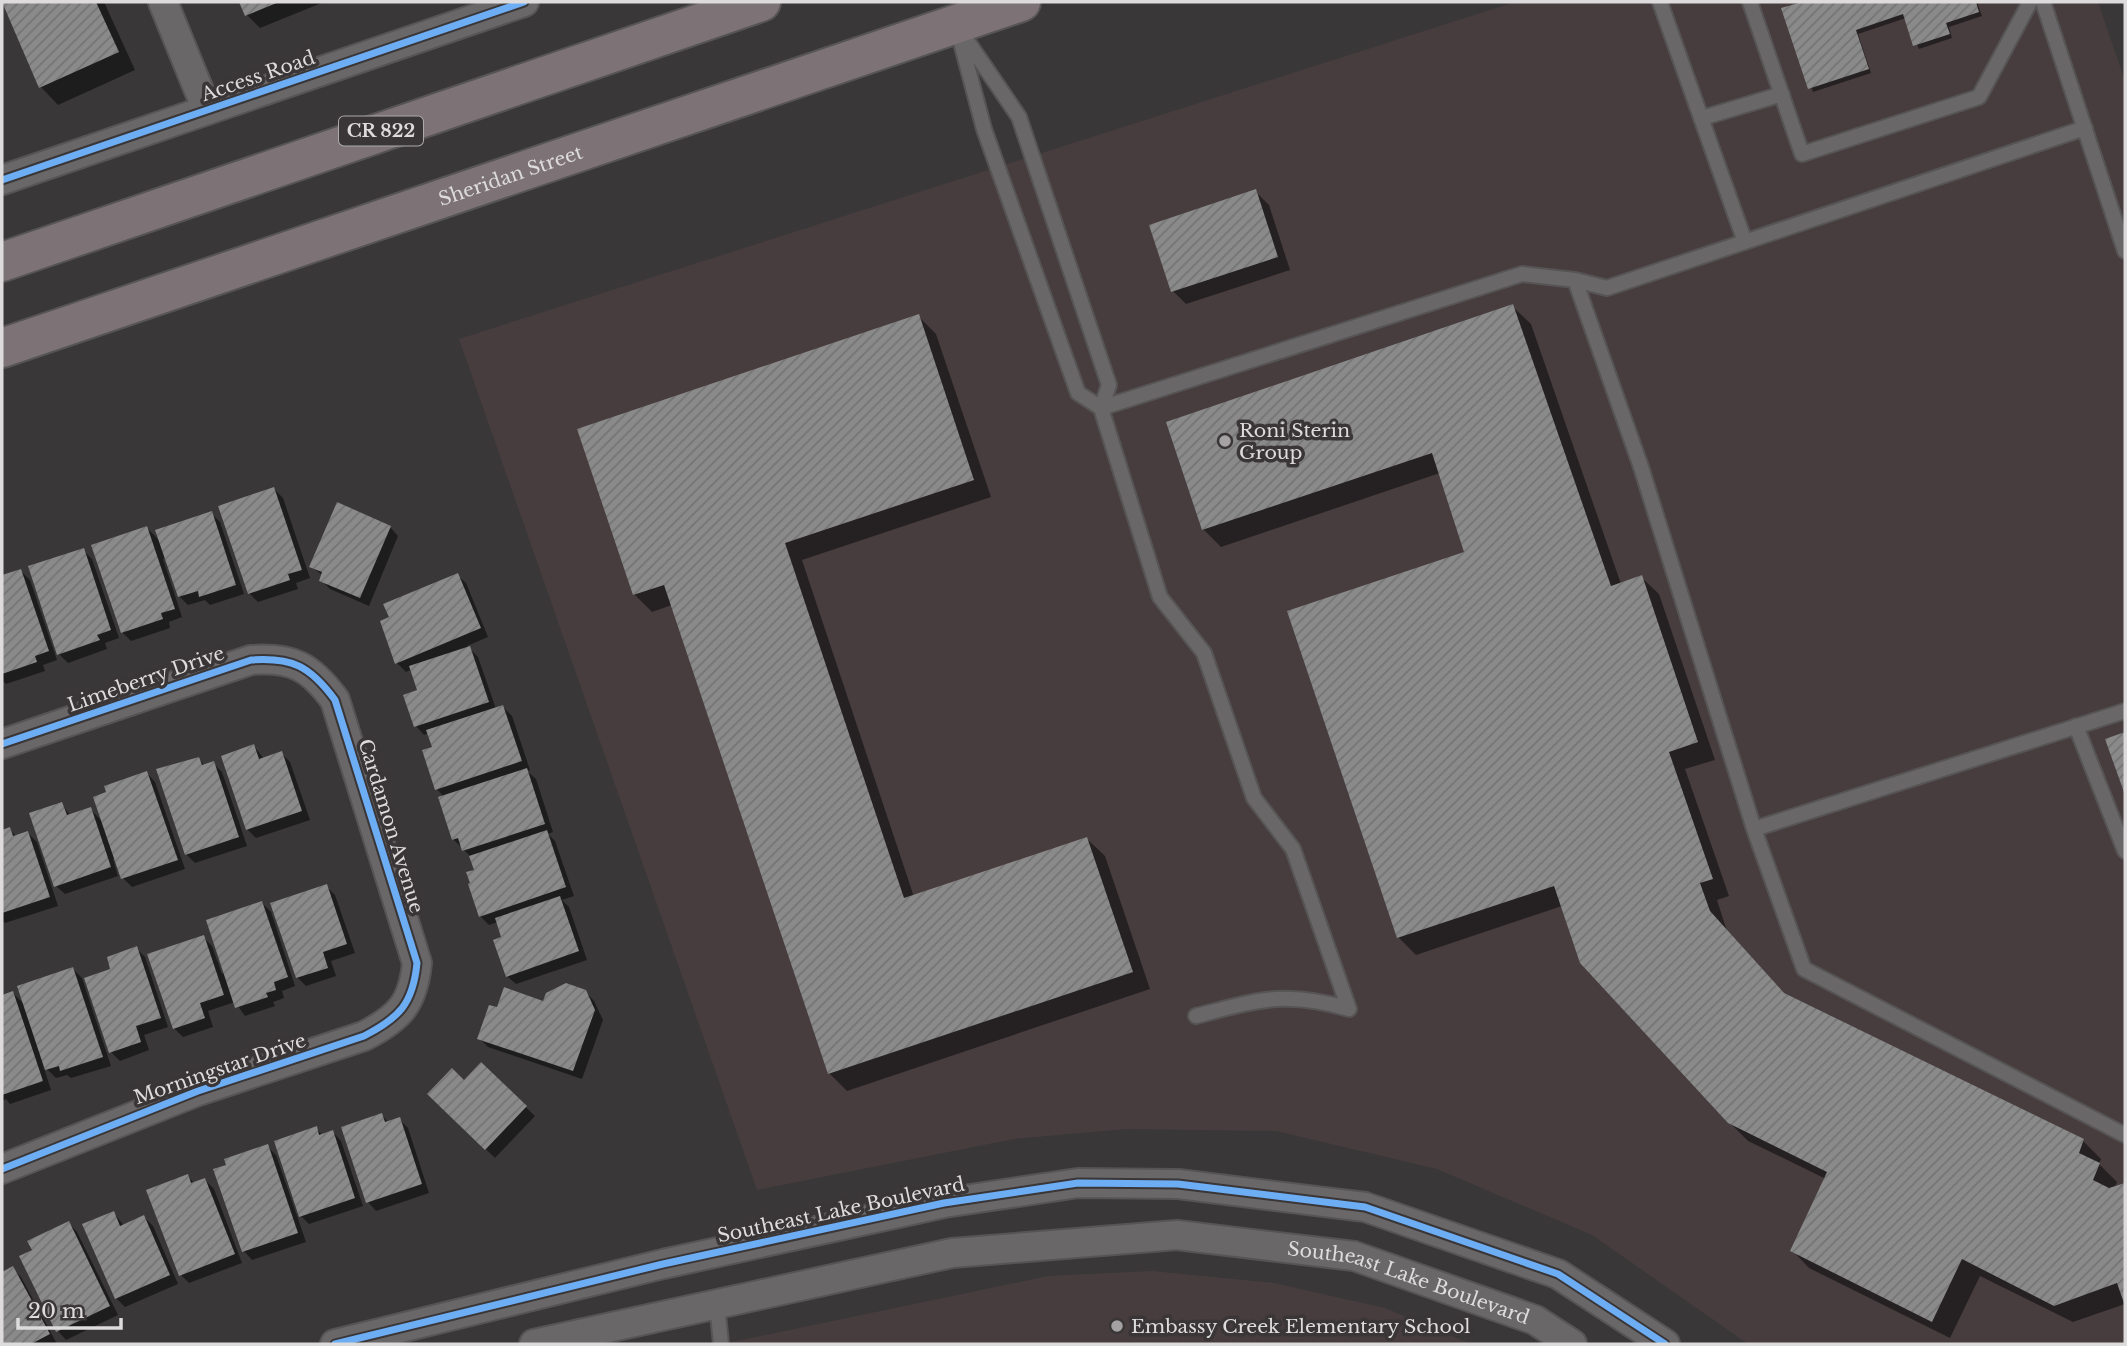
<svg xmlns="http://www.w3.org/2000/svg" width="2127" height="1346" font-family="'Libre Baskerville',serif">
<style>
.built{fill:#473d3f}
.shadow{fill:#0007}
.building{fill:url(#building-hatch)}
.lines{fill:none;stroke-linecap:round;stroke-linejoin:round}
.service-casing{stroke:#565454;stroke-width:18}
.minor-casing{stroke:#565454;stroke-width:32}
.primary-casing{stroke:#565454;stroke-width:42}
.service{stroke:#696768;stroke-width:14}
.minor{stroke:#696768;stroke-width:28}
.primary{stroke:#7d7376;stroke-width:38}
.cycleway-casing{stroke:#3a3637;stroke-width:11}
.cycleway{stroke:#6dadf4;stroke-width:7}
.poi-dot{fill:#a4a2a2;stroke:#3a3637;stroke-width:2.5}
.labels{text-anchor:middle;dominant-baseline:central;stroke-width:7;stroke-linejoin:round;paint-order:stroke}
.shield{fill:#3a3637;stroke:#acaaaa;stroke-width:2}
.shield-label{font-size:18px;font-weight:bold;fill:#dddbdb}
.street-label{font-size:19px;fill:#dddbdb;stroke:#3a3637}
.poi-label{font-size:19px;fill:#dddbdb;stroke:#3a3637;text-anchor:start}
</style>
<defs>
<pattern id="building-hatch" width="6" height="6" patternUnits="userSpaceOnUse" patternTransform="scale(1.75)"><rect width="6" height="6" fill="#8a8a8a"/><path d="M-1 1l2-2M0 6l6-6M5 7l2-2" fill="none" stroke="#747474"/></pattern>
</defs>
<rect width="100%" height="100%" fill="#393738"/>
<path class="built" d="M1515,2H2098L2125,81V1344H1748L1592,1235L1437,1169L1276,1131L1126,1129L1014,1139L757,1190L459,339Z
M1152,1271L1274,1283L1385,1308L1471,1344H722L1048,1276Z"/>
<path class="shadow" d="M2,2H104L135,70L58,105L41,87Z
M241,2H324L260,28L247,15Z
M1807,2H1846L1847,5L1857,2H1977L1982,16L1949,27L1952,38L1919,49L1906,18L1858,34L1871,73L1813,92L1783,10Z
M1255,191L1269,205L1290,270L1186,304L1173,291Z
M1513,307L1531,324L1621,584L1641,577L1659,594L1715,760L1685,769L1729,896L1717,900L1727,931L1786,996L2083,1141L2101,1159L2099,1164L2117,1182L2114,1189L2125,1185V1304L2073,1322L1980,1276L1950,1338L1809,1268L1792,1250L1826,1179L1748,1141L1729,1122L1562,906L1416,955L1398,937L1466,553L1440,473L1221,547L1203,529Z
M918,316L936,334L991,497L802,560L914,897L1087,839L1105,856L1150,989L847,1091L829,1073L672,605L652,612L634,594Z
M274,489L283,498L310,578L296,583L298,589L258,602L250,594L221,507Z
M211,513L220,522L244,594L210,605L205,600L188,605L179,596L166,557L163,559L182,617L169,622L170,628L131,641L122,632L147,528L161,542Z
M390,527L398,536L369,606L330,589L321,580L323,576L311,566Z
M83,550L92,559L119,638L105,643L107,649L68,663L59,654Z
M21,571L30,580L57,660L43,665L45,671L6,684L2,680V577Z
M457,575L466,583L488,637L467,646L478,657L496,709L503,707L512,716L530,770L527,771L536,779L553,832L548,834L555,841L574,896L562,900L569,907L587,960L516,984L507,976L503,938L498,922L489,925L480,916L476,871L472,858L453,839L444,797L437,789L434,748L429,733L424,735L416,726L419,691L412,669L406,672L397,663Z
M254,746L264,759L281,753L290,762L310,820L256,838L247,829Z
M199,759L205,766L213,763L222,772L247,846L195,863L186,854Z
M147,773L155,782L185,869L132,887L123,878L116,858L113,859L118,876L65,894L56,886L61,804L71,816L90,809L104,823Z
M9,829L17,837L28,833L37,842L58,906L5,923L2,920V832Z
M326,886L335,895L355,953L331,961L336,976L306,986L297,977Z
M262,903L271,912L295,986L282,991L284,998L273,1002L275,1006L245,1016L235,1002L208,1011L213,1027L183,1037L174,1028L203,937L212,946L222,974L225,973Z
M136,948L145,957L168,1027L144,1035L149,1050L120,1061L111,1052L112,970Z
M73,969L82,978L111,1066L71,1078L67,1075L56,1078L43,1065L51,1090L10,1104L6,1099L2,1101V997L13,993L26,1006Z
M585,991L594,1001L603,1020L582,1079L488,1047L479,1038L498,1010L544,1003Z
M481,1064L535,1116L495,1158L429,1094L464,1082Z
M382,1115L389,1123L399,1119L408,1128L429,1193L376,1211L368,1202Z
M316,1128L323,1136L333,1132L341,1141L363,1206L309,1224L301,1216Z
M267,1146L276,1155L306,1242L252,1260L244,1251Z
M187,1176L195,1184L205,1180L214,1189L242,1263L189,1283L181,1275Z
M114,1213L124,1226L144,1217L153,1226L178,1284L125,1307L116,1298Z
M69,1223L77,1232L118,1315L66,1340L58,1331L22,1257Z
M12,1268L21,1277L57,1344H2V1272Z"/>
<path class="building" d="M2,2H96L119,52L39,88Z
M239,2H279L245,16Z
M1802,2H1976L1979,12L1946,23L1950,34L1913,46L1903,14L1856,30L1869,69L1808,89L1781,8Z
M1256,189L1278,257L1171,292L1149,225Z
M1513,304L1611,586L1642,575L1698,742L1669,752L1713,879L1700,883L1710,911L1784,993L2084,1139L2079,1153L2100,1163L2093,1180L2109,1188L2125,1183V1306L2117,1283L2054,1306L1962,1259L1932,1322L1790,1251L1827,1172L1728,1123L1580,963L1554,886L1397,938L1287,611L1464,552L1432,453L1202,530L1166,422Z
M919,314L974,480L785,543L904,898L1087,837L1133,972L828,1074L664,585L633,595L577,429Z
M274,487L302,570L288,574L290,580L248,594L218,506Z
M337,502L391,526L360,598L319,581L322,572L309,567Z
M212,511L236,585L199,597L198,591L178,597L155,530Z
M147,526L175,609L161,613L163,619L121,633L91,545Z
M84,548L111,630L97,635L100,640L57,655L28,566Z
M21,569L49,651L35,656L37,662L2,674V575Z
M458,573L481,628L395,664L380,621L389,617L383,604Z
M470,646L489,702L414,727L403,695L417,690L409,666Z
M503,705L522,761L435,790L422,750L432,747L426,730Z
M2125,732V795L2105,739Z
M254,744L259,759L282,751L302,811L246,830L221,756Z
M199,757L202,765L214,761L239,837L185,855L156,769Z
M527,768L545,824L462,851L458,838L452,840L438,797Z
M147,771L178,860L121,879L93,797L106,792L104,786Z
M62,802L67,815L91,807L111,867L54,887L29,813Z
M10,827L13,836L28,831L50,897L2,913V830Z
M547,830L566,887L479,917L468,884L470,883L466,872L474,870L469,856Z
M327,884L347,944L323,952L328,968L296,978L270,903Z
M560,896L579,951L506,977L493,940L501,937L495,918Z
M262,901L288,977L274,982L276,990L266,993L268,997L235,1008L206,920Z
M204,935L224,995L200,1003L205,1018L173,1029L147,954Z
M137,946L161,1018L136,1026L141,1042L109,1053L84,978L110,969L107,957Z
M73,967L103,1057L60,1071L59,1066L45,1070L17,986Z
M566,983L586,990L595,1010L573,1071L477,1039L489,1005L497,1007L504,987L543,1001L546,993Z
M13,991L43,1081L2,1095V995Z
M481,1062L527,1106L485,1150L427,1094L452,1068L464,1080Z
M382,1113L385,1122L400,1117L422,1184L366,1203L341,1127Z
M317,1126L319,1135L333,1130L355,1198L299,1217L274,1141Z
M268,1144L298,1233L242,1252L213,1169L226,1165L224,1159Z
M188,1174L191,1183L205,1178L235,1254L179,1276L146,1190Z
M114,1211L120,1226L144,1215L170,1275L115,1299L82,1224Z
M69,1221L110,1306L56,1332L19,1256L32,1250L27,1241Z
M13,1266L50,1334L31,1344H2V1272Z"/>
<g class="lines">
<defs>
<path id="service" d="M1660,2L1745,242
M1750,2L1802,154L1979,97L2030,2
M2043,2L2125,251
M957,26L1019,117L1109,385L1101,408L1160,597L1204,653L1254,798L1293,849L1349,1009
M959,35L984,129L1078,393L1101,408
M1702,118L1782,94
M2085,128L1607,288L1575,280L1641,467L1754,829L1804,969L2125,1135
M1101,408L1522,274L1575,280
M2076,726L2125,851
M1754,829L2125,711
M1196,1016C1257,1000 1286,990 1349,1009
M717,1304L721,1344"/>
<g id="minor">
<path d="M163,2L207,110"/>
<path d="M2,180L524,2"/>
<path d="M2,744L251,660C292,657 310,666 335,700L417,963C413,1004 399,1018 364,1036L198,1091L2,1169"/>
<path d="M335,1344L663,1264L944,1203L1078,1183L1178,1184L1365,1207L1558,1274L1665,1344"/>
<path id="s1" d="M534,1344L952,1253L1177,1235L1354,1256L1535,1320L1572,1344"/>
</g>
<g id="primary">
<path d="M2,262L761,2"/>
<path id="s2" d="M2,348L1021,2"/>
</g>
</defs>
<use href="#service" class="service-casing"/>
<use href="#minor" class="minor-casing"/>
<use href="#primary" class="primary-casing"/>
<use href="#service" class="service"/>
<use href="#minor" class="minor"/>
<use href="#primary" class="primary"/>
<defs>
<path id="cycleway" d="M2,180L524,2
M2,744L251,660C292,657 310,666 335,700L417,963C413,1004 399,1018 364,1036L198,1091L2,1169
M335,1344L663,1264L944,1203L1078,1183L1178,1184L1365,1207L1558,1274L1665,1344"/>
</defs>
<use href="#cycleway" class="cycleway-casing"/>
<use href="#cycleway" class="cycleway"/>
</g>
<g class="poi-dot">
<circle cx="1225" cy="441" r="7"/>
<circle cx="1117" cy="1326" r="7"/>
</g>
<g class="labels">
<rect class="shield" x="339" y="116.5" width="84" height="29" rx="5"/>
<g class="shield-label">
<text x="381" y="131">CR 822</text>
</g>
<g class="street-label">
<text transform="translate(258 76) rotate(-19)">Access Road</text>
<text stroke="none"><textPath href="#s2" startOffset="537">Sheridan Street</textPath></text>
<text transform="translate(146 679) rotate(-19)">Limeberry Drive</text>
<text transform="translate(391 826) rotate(73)">Cardamon Avenue</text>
<text transform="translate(220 1069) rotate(-19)">Morningstar Drive</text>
<text transform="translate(841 1210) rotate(-12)">Southeast Lake Boulevard</text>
<text stroke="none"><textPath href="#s1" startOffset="891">Southeast Lake Boulevard</textPath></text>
</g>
<g class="poi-label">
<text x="1239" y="430">Roni Sterin<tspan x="1239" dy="22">Group</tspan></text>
<text x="1131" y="1326">Embassy Creek Elementary School</text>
</g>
</g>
<rect width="2127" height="1346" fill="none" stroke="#dddbdb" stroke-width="7"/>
<path d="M18 1318v10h103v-10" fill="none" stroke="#dddbdb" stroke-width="3.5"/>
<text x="28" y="1318" font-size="21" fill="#dddbdb" stroke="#3a3637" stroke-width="5" paint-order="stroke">20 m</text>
</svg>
